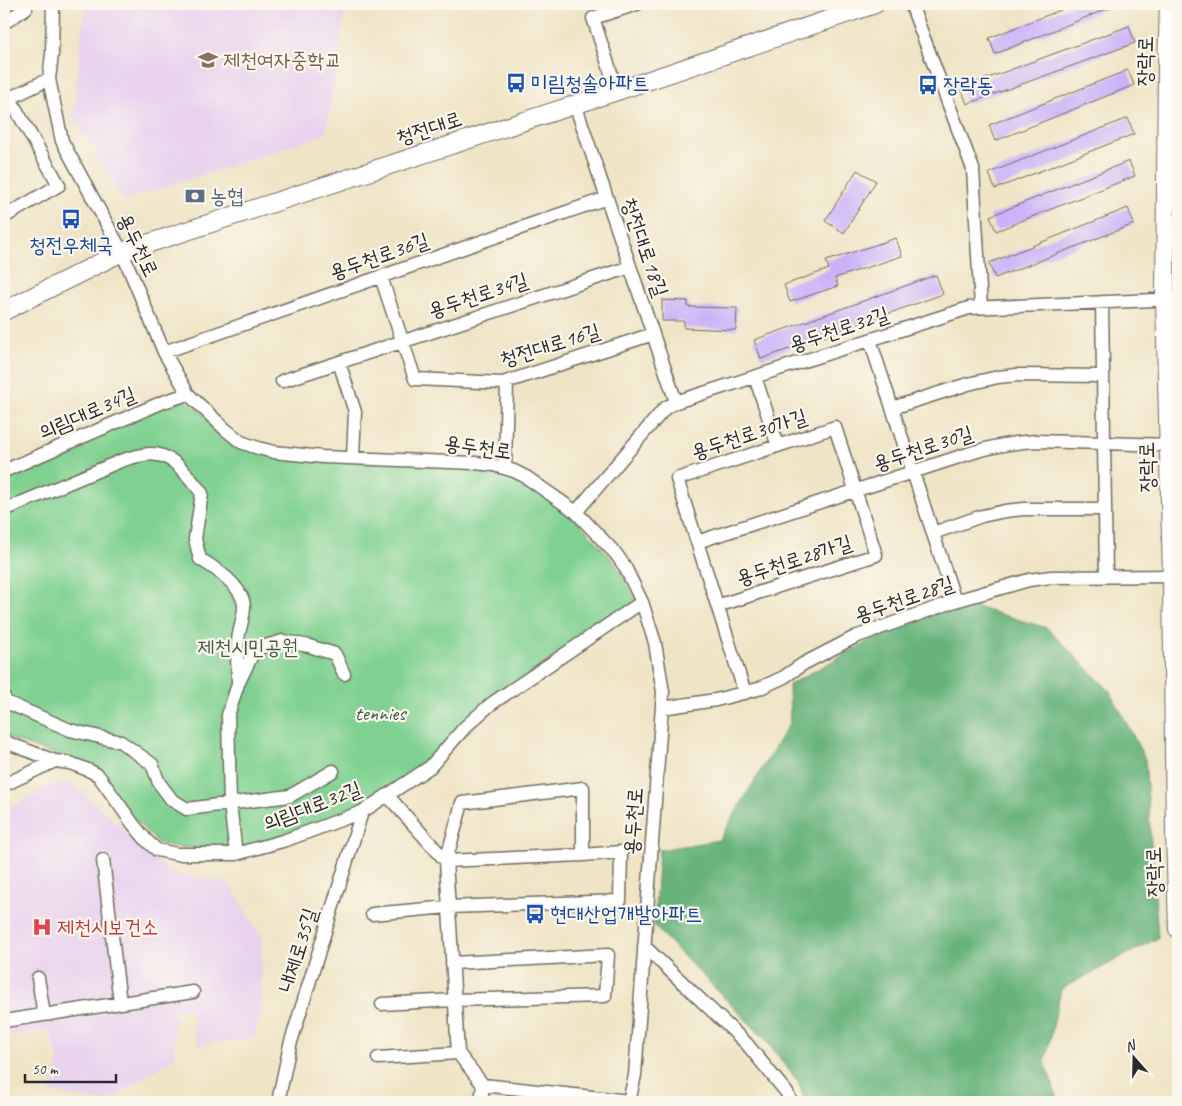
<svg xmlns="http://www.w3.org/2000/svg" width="1182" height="1106" font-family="Caveat,'Poor Story',sans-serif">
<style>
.built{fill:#e8d2ee}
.green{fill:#80d191;stroke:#567e5e}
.forest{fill:#68b37b;stroke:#4a6f53}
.building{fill:#cbb2f8}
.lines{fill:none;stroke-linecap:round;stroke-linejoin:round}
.street-casing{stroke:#706c61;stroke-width:15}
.secondary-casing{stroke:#706c61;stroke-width:20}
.street{stroke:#fff;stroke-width:12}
.secondary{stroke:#fff;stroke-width:18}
.labels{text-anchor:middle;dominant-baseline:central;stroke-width:4.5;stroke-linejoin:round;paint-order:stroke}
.education-label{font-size:21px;fill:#785e54;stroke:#fbf7ec;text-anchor:start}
.street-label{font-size:21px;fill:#2b2b2b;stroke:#fbf7ec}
.transit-label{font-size:21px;fill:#164399;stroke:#fbf7ec;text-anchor:start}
.service-label{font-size:21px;fill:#4e5e75;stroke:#fbf7ec;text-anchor:start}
.park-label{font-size:21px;fill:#445d4a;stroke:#fbf7ec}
.health-label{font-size:21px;fill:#be3a42;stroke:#fbf7ec;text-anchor:start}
</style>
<rect width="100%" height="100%" fill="#fbf7ec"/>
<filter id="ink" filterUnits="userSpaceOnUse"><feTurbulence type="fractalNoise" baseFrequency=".02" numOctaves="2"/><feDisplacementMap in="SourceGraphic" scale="10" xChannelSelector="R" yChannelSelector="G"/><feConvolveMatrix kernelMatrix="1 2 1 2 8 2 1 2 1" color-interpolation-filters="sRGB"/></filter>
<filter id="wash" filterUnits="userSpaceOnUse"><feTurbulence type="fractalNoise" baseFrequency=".0096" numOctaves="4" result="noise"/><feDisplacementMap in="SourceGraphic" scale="20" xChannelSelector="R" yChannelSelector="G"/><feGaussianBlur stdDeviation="1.12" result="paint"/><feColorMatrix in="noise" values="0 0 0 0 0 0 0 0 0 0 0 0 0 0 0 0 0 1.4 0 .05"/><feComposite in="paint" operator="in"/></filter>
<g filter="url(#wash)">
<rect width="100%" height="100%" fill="#efe4c6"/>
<path class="built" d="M85,4H346L326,134L123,201L73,116Z
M73,783L170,873L229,883L262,939L261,1017L254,1038L197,1045L191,1009L174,1010L175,1057L106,1102L49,1092L59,1060L50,1029L4,1037V811L48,786Z"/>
<path class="green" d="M186,400L241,445L473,467L512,475L574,517L610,557L619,570L637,602L542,665L430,767L362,812L235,849L177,847L158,843L133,817L98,770L14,740L4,734V475L161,408Z"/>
<path class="forest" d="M962,603L1047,628L1110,691L1145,759L1158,938L1061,989L1045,1063L1059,1102H805L799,1083L765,1039L654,926L659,850L719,840L790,722L789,685L876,637Z"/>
<g id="blocks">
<path class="building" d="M1076,4H1119L995,54L989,38Z
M1129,26L1135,43L967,104L961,88Z
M1128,70L1134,85L995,141L989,125Z
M1128,118L1134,134L995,189L989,173Z
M1129,161L1135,176L996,231L990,216Z
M857,170L876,181L844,233L825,221Z
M1128,208L1134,224L995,278L989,263Z
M896,238L902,256L835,278L838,286L790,302L784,285L829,269L826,261Z
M936,275L943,294L761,359L754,340Z
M662,300L688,301V307L737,308L736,330L684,328V321H662Z"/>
</g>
</g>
<g filter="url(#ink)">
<use href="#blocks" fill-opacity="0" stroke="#706c61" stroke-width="1"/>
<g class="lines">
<defs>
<path id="street" d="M53,4L52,54L49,79L62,141L122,252L164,352L188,394L225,429L241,442L258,448L274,452L323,457L475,463L494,465L514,471L526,477L576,512L616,554L625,567L642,602L655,643L663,692L635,1075L629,1102
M911,4L973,169L981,307
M4,23L26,8L24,4
M617,91L593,18L637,4
M4,101L49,79
M575,104L676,402
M4,217L59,185L9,97
M381,277L415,379L503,383L653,334
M1102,302L1106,577
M870,340L955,601
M164,352L607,198
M339,362L355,412L353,457
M755,377L778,446
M282,381L630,267
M892,408L968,384L998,377L1017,375L1103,376
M505,468L507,382
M4,471L163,402L188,394
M4,510L123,460C130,458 136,456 143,455C171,449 186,474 202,493L195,539L200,559C215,568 243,586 244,606C244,618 239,629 238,641C236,655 238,670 238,684
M576,512L665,408L676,402L969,308L1178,299
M933,533L982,516L1005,511L1024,509H1105
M697,542L974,452C995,446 1014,442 1037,441L1169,445
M717,606L876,555L835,427L677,479L745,693
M4,697L6,702L70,730L121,742L152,764L159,783L172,800L187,809L290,796L333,771
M662,708L716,700L758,689L784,677L803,664L855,637L955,601L1029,580L1051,577L1178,576
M4,740L8,743L55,761
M4,785L55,761L70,763L88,770L98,775L133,824L147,841L157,850L177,854H236L286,840L362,812L430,767L465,727L491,704L642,602
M387,795L446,861L462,803L583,788V855L446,861L458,1053L483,1085L629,1101
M236,854L230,804L228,715L238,684L255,649L283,641L309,646L335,654L344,674
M103,860L120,1003
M372,914L448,907L620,901L621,852L583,855
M644,946L746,1043L787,1093L791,1102
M38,978L44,1015
M382,1004L454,1000L605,996L608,955L452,963
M4,1021L193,992
M378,1058L458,1053
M278,1102L290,1045L362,812
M481,1102L483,1085"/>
<path id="secondary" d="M1169,4L1167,66L1165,299L1172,576L1175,834L1178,929
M4,311L122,252L617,91L875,4"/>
</defs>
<use href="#street" class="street-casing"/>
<use href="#secondary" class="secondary-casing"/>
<use href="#street" class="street"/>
<use href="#secondary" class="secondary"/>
</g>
</g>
<defs>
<symbol id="school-bare" viewBox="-9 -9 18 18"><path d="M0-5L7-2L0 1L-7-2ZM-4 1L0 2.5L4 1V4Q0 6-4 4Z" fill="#8d6e63" stroke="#fbf7ec" stroke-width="2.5" paint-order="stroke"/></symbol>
<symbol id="bus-bare" viewBox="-9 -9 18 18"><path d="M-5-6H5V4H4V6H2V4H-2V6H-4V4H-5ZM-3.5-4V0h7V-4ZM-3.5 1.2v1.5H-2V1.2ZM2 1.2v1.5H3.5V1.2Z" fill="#1a4fb4" stroke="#fbf7ec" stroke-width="2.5" paint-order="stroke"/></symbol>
<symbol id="bank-bare" viewBox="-9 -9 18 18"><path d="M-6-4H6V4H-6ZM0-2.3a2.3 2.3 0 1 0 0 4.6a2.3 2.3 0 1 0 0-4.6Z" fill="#5c6f8a" stroke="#fbf7ec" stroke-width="2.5" paint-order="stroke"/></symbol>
<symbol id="hospital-bare" viewBox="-9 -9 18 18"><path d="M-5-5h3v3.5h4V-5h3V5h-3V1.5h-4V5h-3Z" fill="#e0444e" stroke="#fbf7ec" stroke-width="2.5" paint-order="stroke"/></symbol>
</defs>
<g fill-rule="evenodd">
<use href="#school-bare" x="194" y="46" width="28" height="28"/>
<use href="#bus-bare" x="502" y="69" width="28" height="28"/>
<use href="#bus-bare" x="914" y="71" width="28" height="28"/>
<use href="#bank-bare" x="181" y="182" width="28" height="28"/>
<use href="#bus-bare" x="57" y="205" width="28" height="28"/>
<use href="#bus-bare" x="521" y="900" width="28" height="28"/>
<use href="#hospital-bare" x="28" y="913" width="28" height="28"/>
</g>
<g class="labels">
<g class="education-label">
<text x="223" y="60">제천여자중학교</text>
</g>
<g class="street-label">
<text transform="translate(1145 61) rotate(-89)">장락로</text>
<text transform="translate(429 128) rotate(-18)">청전대로</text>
<text transform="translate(138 245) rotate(64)">용두천로</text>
<text transform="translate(645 247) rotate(71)">청전대로18길</text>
<text transform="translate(379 256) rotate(-19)">용두천로36길</text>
<text transform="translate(478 295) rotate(-18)">용두천로34길</text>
<text transform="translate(839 329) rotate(-18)">용두천로32길</text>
<text transform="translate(550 345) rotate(-17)">청전대로16길</text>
<text transform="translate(87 413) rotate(-23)">의림대로34길</text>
<text transform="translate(749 434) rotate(-18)">용두천로30가길</text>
<text transform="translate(478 447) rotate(8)">용두천로</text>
<text transform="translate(923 448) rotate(-18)">용두천로30길</text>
<text transform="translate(1147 467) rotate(-91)">장락로</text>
<text transform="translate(794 560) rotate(-18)">용두천로28가길</text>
<text transform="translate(904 599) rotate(-19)">용두천로28길</text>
<text transform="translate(312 806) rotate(-21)">의림대로32길</text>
<text transform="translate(633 821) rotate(-86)">용두천로</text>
<text transform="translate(1154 872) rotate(-92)">장락로</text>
<text transform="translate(298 950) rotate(-73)">내제로35길</text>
</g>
<g class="transit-label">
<text x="531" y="83">미림청솔아파트</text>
<text x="943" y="85">장락동</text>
<text x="71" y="245" text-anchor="middle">청전우체국</text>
<text x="550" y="914">현대산업개발아파트</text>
</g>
<g class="service-label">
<text x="210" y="196">농협</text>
</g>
<g class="park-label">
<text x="248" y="647">제천시민공원</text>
<text x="380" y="713">tennies</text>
</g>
<g class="health-label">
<text x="57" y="927">제천시보건소</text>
</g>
</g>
<rect width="1182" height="1106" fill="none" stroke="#fbf7ec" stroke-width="20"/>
<g transform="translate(1134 1058) rotate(340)" stroke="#fbf7ec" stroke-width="4" paint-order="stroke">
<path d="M0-4L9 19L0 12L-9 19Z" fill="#2b2b2b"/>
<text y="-8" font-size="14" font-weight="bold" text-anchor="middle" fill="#2b2b2b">N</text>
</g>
<path d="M25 1074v8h91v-8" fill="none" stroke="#2b2b2b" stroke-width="2.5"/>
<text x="32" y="1074" font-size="15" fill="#2b2b2b" stroke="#fbf7ec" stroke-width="4" paint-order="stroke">50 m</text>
</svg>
